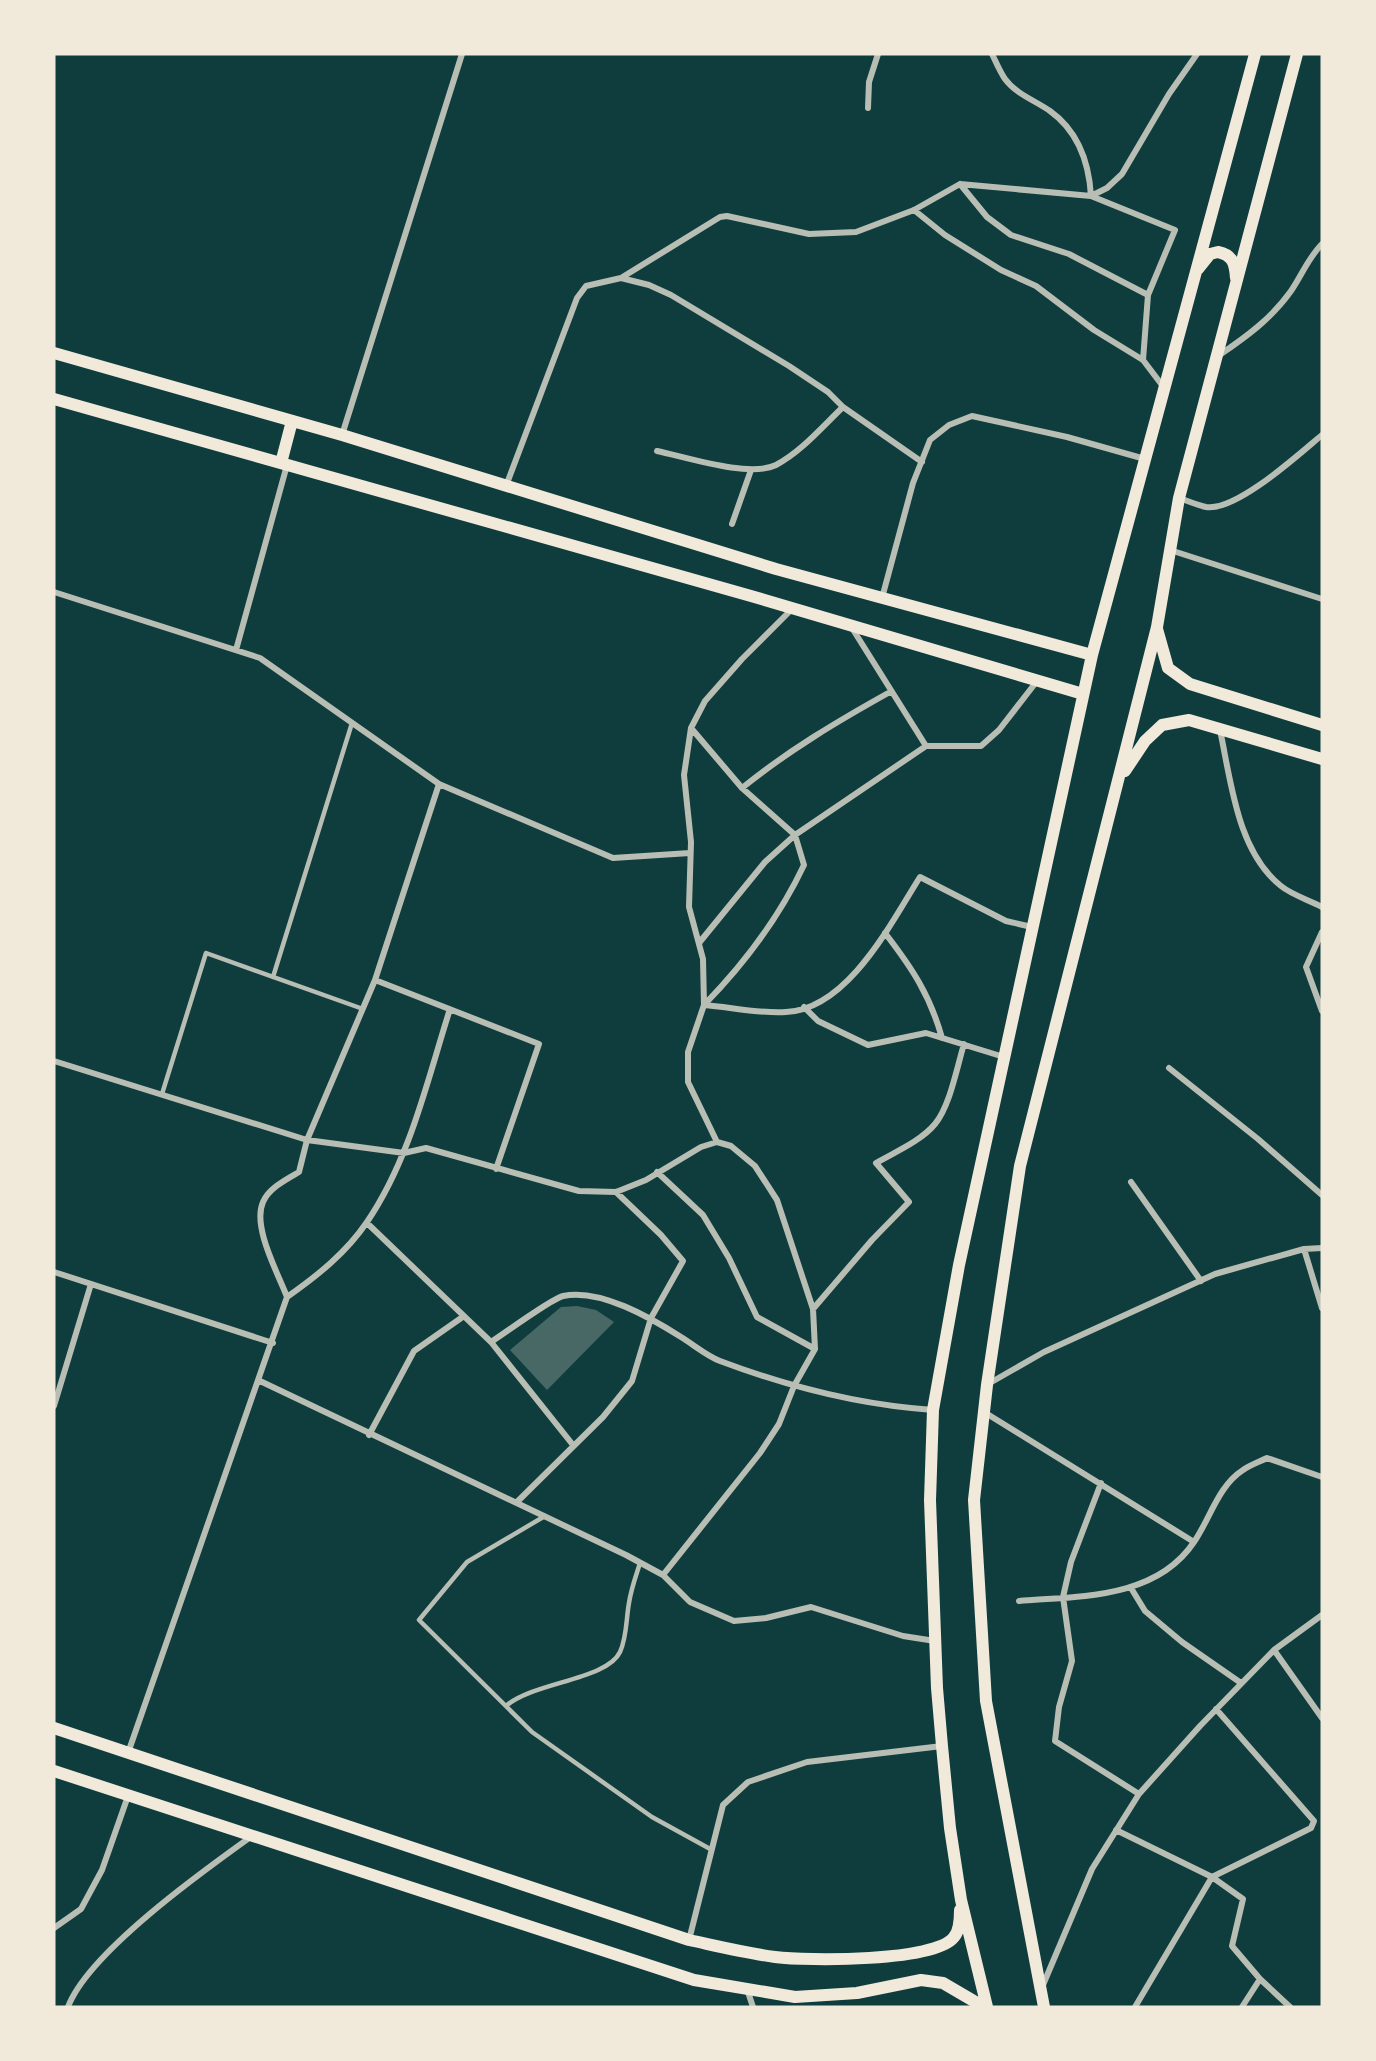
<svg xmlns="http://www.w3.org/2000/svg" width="1376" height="2061" font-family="'Source Serif 4',serif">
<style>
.building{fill:#486865}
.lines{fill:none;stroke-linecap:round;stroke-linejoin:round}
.service{stroke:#b8beb3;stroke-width:4.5}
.minor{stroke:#b8beb3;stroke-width:6}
.secondary{stroke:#f1e9da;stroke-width:12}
</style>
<rect width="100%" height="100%" fill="#0f3d3e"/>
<path class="building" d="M577,1306L596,1310L614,1322L547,1390L510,1350L561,1307Z"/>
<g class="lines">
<path class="service" d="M273,977L352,723
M162,1094L206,953L363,1009
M545,1516L467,1562L419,1620L532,1732L652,1817L712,1850
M506,1706C533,1682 607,1680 620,1652C627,1637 626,1619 629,1603C631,1589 636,1576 640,1563"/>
<path class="minor" d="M992,54C996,62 1000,72 1005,79C1016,94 1036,101 1050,111C1078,131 1089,163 1091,196L1175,230L1148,295L1143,360
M868,108L869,82L878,54
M960,184L987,217L1011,235L1069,254L1148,295
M914,210L945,235L1001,270L1036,286L1094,330L1143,360L1165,389
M621,278L720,217L727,216L809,234L856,232L914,210L960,184L1091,196L1107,188L1122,174L1169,94L1197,54
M1218,356C1246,337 1271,319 1291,291C1302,275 1308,258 1322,244
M342,435L462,54
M657,451C686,457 749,478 776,465C801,452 822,427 843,407
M506,486L577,298L586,286L621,278L649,285L671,295L789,366L828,392L843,407L922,462
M1179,498C1188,501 1197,505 1206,507C1236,512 1299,454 1322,435
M732,524L751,470
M1170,550L1322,599
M54,592L260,658L439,784L375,980
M882,598L913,483L930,440L949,425L972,416L1067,437L1145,459
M852,628L926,746
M236,650L287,465
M691,728L742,788L795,835L804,865C779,918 744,964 704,1005
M1220,730C1231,781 1237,851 1281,886C1292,895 1309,900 1322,907
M439,784L613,858L690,853
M742,788C789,750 838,721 890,692
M1322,932L1306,967L1322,1011
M885,933C912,968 930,995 942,1038
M699,943L765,862L795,835L926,746H981L999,730L1037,681
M704,1005C730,1007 759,1014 786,1012C848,1009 891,923 920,877L1006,921L1032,927
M804,1007L818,1021L868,1045L926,1033L1004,1057
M54,1061L307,1140L404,1153L426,1148L579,1191L616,1192L646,1180L701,1147L717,1142L731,1146L755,1166L777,1200L813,1309L815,1349L794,1386L779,1424L760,1453L663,1575
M1169,1068L1258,1139L1322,1195
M717,1142L688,1082V1052L704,1005L703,959L689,907L691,842L684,775L691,728L705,701L742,659L792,609
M657,1172L703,1215L729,1258L757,1317L815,1349
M1131,1182L1201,1281
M367,1223L491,1342L573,1445
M1304,1249L1322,1308
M54,1272L273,1343
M287,1297C317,1276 346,1253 367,1222C410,1159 427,1081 450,1009
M813,1309L872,1240L909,1202L876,1163C895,1152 921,1141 935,1124C950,1106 957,1067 964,1044
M491,1342C505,1333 551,1299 563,1296C600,1288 651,1318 681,1337C694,1345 707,1356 720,1361C789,1387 859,1405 933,1410
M260,1381L626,1555L663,1575L690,1602L734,1621L766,1618L811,1607L903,1636L935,1641
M988,1384L1044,1352L1215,1274L1304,1249L1322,1248
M54,1406L91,1284
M984,1412L1194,1542
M369,1435L414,1351L464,1316
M1101,1483L1071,1562L1063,1597L1072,1661L1059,1707L1055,1741L1139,1794
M518,1501L603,1417L632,1381L651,1318L683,1261L661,1235L616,1192
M1131,1588L1145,1611L1182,1642L1241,1683
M1019,1601C1080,1596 1156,1599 1194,1542C1210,1519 1218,1486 1243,1470C1250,1465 1259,1462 1267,1458L1322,1477
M1274,1650L1322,1718
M1216,1709L1314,1821L1311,1828L1212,1877L1243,1899L1232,1946L1260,1979L1290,2007
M128,1753L287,1297C278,1273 252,1227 263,1202C269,1188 287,1179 299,1172L307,1140L375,980L539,1044L496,1169
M1116,1830L1212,1877L1135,2007
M54,1928L81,1909L102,1870L128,1796
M689,1940L723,1805L748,1782L807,1762L942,1746
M1043,1985L1092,1869L1139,1794L1200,1726L1274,1650L1322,1615
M747,1989L753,2007
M68,2007C88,1953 203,1871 252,1836
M1242,2007L1260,1979"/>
<path class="secondary" d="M1198,269L1210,254L1218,252C1233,255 1235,264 1236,278
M54,353L342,435L776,569L1092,655
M54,399L751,596L1083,694
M281,463L292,421
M1157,629L1168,668L1190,684L1322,725
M1125,771L1145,741L1162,725L1189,720L1322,759
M54,1728L689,1940C717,1946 746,1953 775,1957C806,1961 936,1962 954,1937C960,1930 960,1919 960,1910
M54,1771L694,1980L795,1997L857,1993L921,1980L943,1983L984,2007
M987,2007L961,1900L950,1828L942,1746L937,1688L930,1500L933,1410L959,1265L1092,655L1255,54
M1044,2007L986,1701L974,1500L987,1385L1020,1166L1157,627L1179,498L1297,54"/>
</g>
<rect width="1376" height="2061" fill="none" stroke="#f1e9da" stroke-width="111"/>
</svg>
